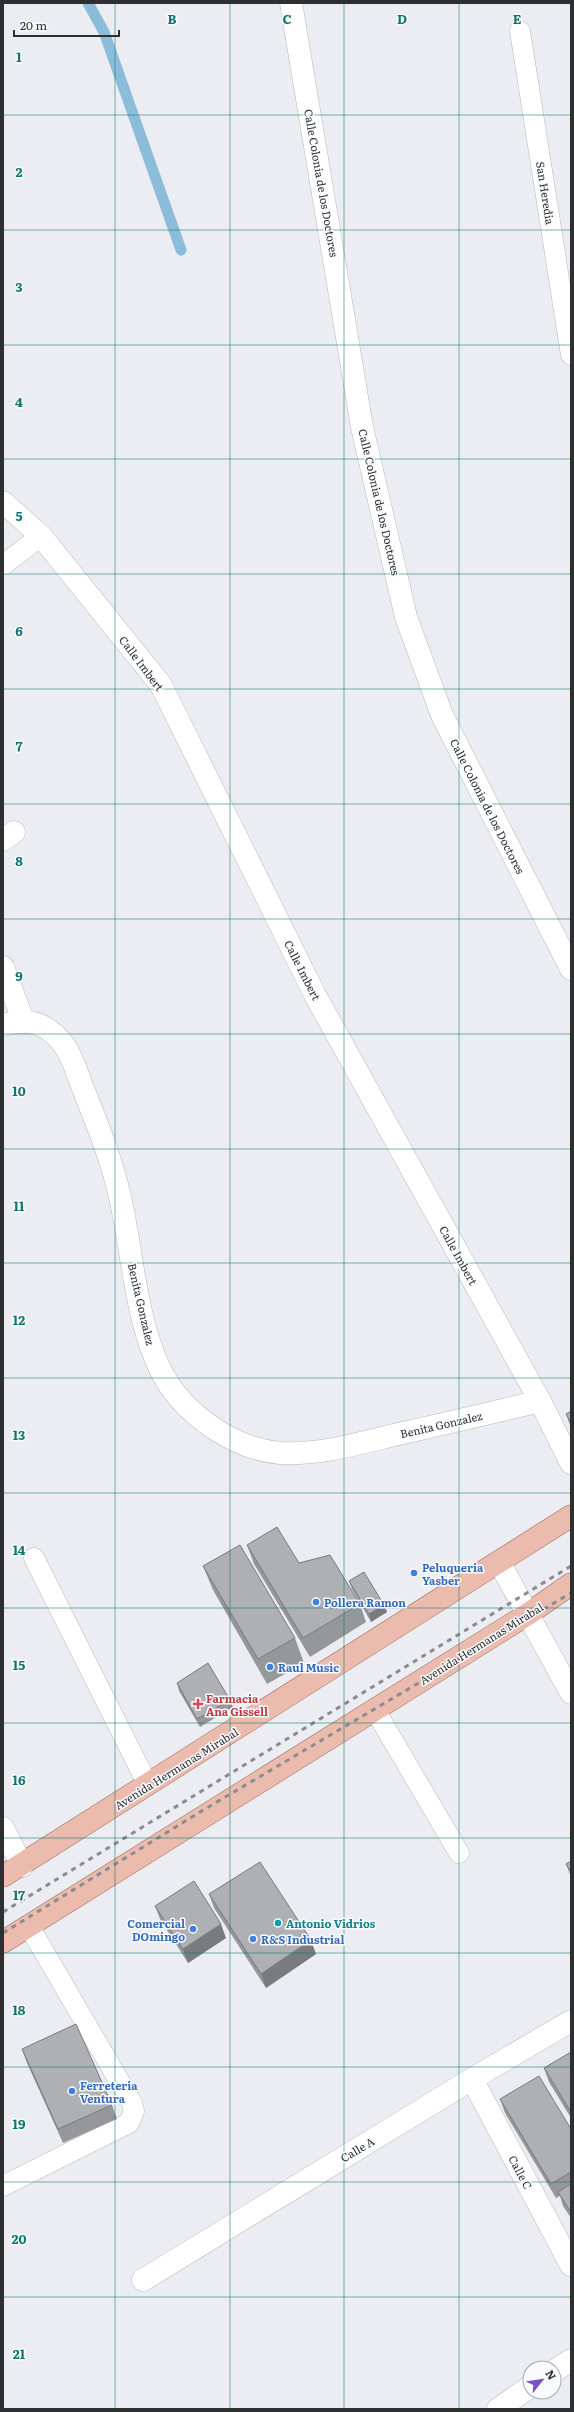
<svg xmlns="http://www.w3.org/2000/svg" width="574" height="2412" font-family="Literata,serif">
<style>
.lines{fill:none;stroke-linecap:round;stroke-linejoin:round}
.stream{stroke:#8bbdda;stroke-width:11}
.service-casing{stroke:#b7b8bd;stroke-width:21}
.minor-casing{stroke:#b7b8bd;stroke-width:23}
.tertiary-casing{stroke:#b7b8bd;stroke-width:23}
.primary-casing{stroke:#a06e5f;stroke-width:23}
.service{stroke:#fff;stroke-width:20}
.minor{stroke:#fff;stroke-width:22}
.tertiary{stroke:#fff;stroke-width:22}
.primary{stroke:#ebbcae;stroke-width:22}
.rail{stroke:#8b8c8f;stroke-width:3;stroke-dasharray:5 5;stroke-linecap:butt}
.wall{fill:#96979b}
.shaded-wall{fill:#7a7b7e}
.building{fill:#afb0b4;stroke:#7a7b7e}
.grid{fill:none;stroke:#0f766e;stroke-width:1;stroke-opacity:0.55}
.shop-dot{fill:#3f7fe0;stroke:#fafbff;stroke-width:1.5}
.health-dot{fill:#e0444e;stroke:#fafbff;stroke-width:1.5}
.culture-dot{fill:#0f9aa8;stroke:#fafbff;stroke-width:1.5}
.labels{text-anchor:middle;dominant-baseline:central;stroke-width:3;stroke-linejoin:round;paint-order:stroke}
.street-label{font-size:11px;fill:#2e2f30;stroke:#fafbff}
.shop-label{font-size:11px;font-weight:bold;fill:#366cbe;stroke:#fafbff;text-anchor:start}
.health-label{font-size:11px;font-weight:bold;fill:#be3a42;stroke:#fafbff;text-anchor:start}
.culture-label{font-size:11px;font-weight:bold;fill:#0d838f;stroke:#fafbff;text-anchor:start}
.grid-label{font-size:13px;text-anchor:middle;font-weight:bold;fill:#0f766e;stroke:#fafbff;stroke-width:3;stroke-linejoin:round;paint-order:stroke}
</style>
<rect width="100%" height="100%" fill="#ecedf2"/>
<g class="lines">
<path class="stream" d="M88,3L104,32L181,250"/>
<defs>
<path id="service" d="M520,31L571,355
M3,565L41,536
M34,1558L148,1785
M375,1710L459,1853
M3,2186L129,2123L134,2111L132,2103L29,1926"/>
<path id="minor" d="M291,3L362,427L406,617L442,715L571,969
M3,502L41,536L161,685L315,995L540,1401L571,1463
M3,840L14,832
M3,967L23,1020
M3,1025C25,1019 39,1020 56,1036C71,1049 77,1074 84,1091C98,1126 112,1161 120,1197C133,1254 135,1318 161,1371C182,1413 233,1449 280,1453C319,1455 357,1444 394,1435C443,1424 491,1413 540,1401
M3,1828L22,1866
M472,2079L571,2265
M143,2280L472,2079L571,2021
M554,2371L571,2360
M498,2409L530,2387"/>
<path id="tertiary" d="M499,1562L571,1693"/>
<path id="primary" d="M3,1876L571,1516
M3,1942L528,1614L571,1584"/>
</defs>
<use href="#service" class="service-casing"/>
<use href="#minor" class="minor-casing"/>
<use href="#tertiary" class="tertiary-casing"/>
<use href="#primary" class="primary-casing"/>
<use href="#service" class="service"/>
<use href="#minor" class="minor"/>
<use href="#tertiary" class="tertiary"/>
<use href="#primary" class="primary"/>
<path class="rail" d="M3,1912L571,1566
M3,1933L205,1809L571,1593"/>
</g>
<path class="wall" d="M571,1411V1428L566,1414Z
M247,1545L299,1563L360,1604L366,1622L310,1657L254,1564Z
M203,1566L295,1638L304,1663L267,1684L213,1590Z
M349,1581L384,1605L387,1612L371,1622L352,1589Z
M177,1683L230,1700L233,1707L200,1727L179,1691Z
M571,1861V1877L566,1864Z
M209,1894L316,1954L266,1988L214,1908Z
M155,1906L226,1938L188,1963L160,1919Z
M22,2049L112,2105L117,2119L63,2143L27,2063Z
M571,2052V2118L549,2082L544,2068Z
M500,2099L571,2129V2218L563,2206L560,2196L556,2198L505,2113Z"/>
<path class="shaded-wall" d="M384,1605L387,1612L371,1622L369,1614Z
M221,1924L226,1938L188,1963L183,1949Z
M311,1940L316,1954L266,1988L261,1974Z"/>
<path class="building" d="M571,1411V1423L566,1414Z
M277,1527L299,1563L330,1555L360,1604L303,1638L247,1545Z
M240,1545L295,1638L258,1659L203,1566Z
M364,1572L384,1605L369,1614L349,1581Z
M208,1663L230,1700L197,1719L177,1683Z
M571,1861V1872L566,1864Z
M260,1862L311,1940L261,1974L209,1894Z
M194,1881L221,1924L183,1949L155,1906Z
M76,2024L112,2105L58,2129L22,2049Z
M571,2052V2112L544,2068Z
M539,2076L571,2129V2172L551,2184L500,2099Z
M571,2184V2212L558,2192Z"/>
<path class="grid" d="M115,3V2409M230,3V2409M344,3V2409M459,3V2409M3,115H571M3,230H571M3,345H571M3,459H571M3,574H571M3,689H571M3,804H571M3,919H571M3,1034H571M3,1149H571M3,1263H571M3,1378H571M3,1493H571M3,1608H571M3,1723H571M3,1838H571M3,1953H571M3,2067H571M3,2182H571M3,2297H571"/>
<g class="shop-dot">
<circle cx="414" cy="1573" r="4"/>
<circle cx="316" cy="1602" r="4"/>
<circle cx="270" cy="1667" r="4"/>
<circle cx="193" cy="1929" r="4"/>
<circle cx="253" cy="1939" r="4"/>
<circle cx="72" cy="2091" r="4"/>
</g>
<path class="health-dot" d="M196 1698h4v4h4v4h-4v4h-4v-4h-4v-4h4z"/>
<circle class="culture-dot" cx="278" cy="1923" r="4"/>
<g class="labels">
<g class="street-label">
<text transform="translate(322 183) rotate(80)">Calle Colonia de los Doctores</text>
<text transform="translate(546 193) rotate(81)">San Heredia</text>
<text transform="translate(380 502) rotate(77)">Calle Colonia de los Doctores</text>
<text transform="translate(142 663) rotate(53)">Calle Imbert</text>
<text transform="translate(488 806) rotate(63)">Calle Colonia de los Doctores</text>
<text transform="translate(303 970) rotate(63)">Calle Imbert</text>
<text transform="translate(459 1255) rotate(61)">Calle Imbert</text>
<text transform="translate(142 1304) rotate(77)">Benita Gonzalez</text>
<text transform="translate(441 1424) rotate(-13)">Benita Gonzalez</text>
<text transform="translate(481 1643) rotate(-32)">Avenida Hermanas Mirabal</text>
<text transform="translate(176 1768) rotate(-32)">Avenida Hermanas Mirabal</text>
<text transform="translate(357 2149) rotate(-31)">Calle A</text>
<text transform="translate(521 2172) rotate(62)">Calle C</text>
</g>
<g class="shop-label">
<text x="422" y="1567">Peluqueria<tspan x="422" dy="13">Yasber</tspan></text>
<text x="324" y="1602">Pollera Ramon</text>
<text x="278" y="1667">Raul Music</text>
<text x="185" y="1923" text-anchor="end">Comercial<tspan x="185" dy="13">DOmingo</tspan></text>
<text x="261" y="1939">R&amp;S Industrial</text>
<text x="80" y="2085">Ferreteria<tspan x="80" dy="13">Ventura</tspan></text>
</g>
<g class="health-label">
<text x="206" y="1698">Farmacia<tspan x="206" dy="13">Ana Gissell</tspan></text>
</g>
<g class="culture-label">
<text x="286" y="1923">Antonio Vidrios</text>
</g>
</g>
<g class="grid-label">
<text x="172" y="24">B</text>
<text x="287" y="24">C</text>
<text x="402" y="24">D</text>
<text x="517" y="24">E</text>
<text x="19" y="62">1</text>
<text x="19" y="177">2</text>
<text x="19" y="292">3</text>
<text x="19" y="407">4</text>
<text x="19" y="521">5</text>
<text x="19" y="636">6</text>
<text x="19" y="751">7</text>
<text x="19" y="866">8</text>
<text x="19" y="981">9</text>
<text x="19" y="1096">10</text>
<text x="19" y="1211">11</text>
<text x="19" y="1325">12</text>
<text x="19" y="1440">13</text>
<text x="19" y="1555">14</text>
<text x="19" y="1670">15</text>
<text x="19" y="1785">16</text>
<text x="19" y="1900">17</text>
<text x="19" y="2015">18</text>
<text x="19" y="2129">19</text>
<text x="19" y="2244">20</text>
<text x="19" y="2359">21</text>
</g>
<rect width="574" height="2412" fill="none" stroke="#2e2f30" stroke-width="8"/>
<g transform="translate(542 2380) rotate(60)"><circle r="19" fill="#fafbff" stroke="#a8a9ac"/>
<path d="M0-3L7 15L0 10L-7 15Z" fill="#7951ca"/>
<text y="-6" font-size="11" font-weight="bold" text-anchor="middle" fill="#2e2f30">N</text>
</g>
<path d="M14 30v6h105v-6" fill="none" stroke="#2e2f30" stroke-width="2"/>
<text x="20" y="30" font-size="12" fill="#2e2f30" stroke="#fafbff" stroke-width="3" paint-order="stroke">20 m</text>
</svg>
